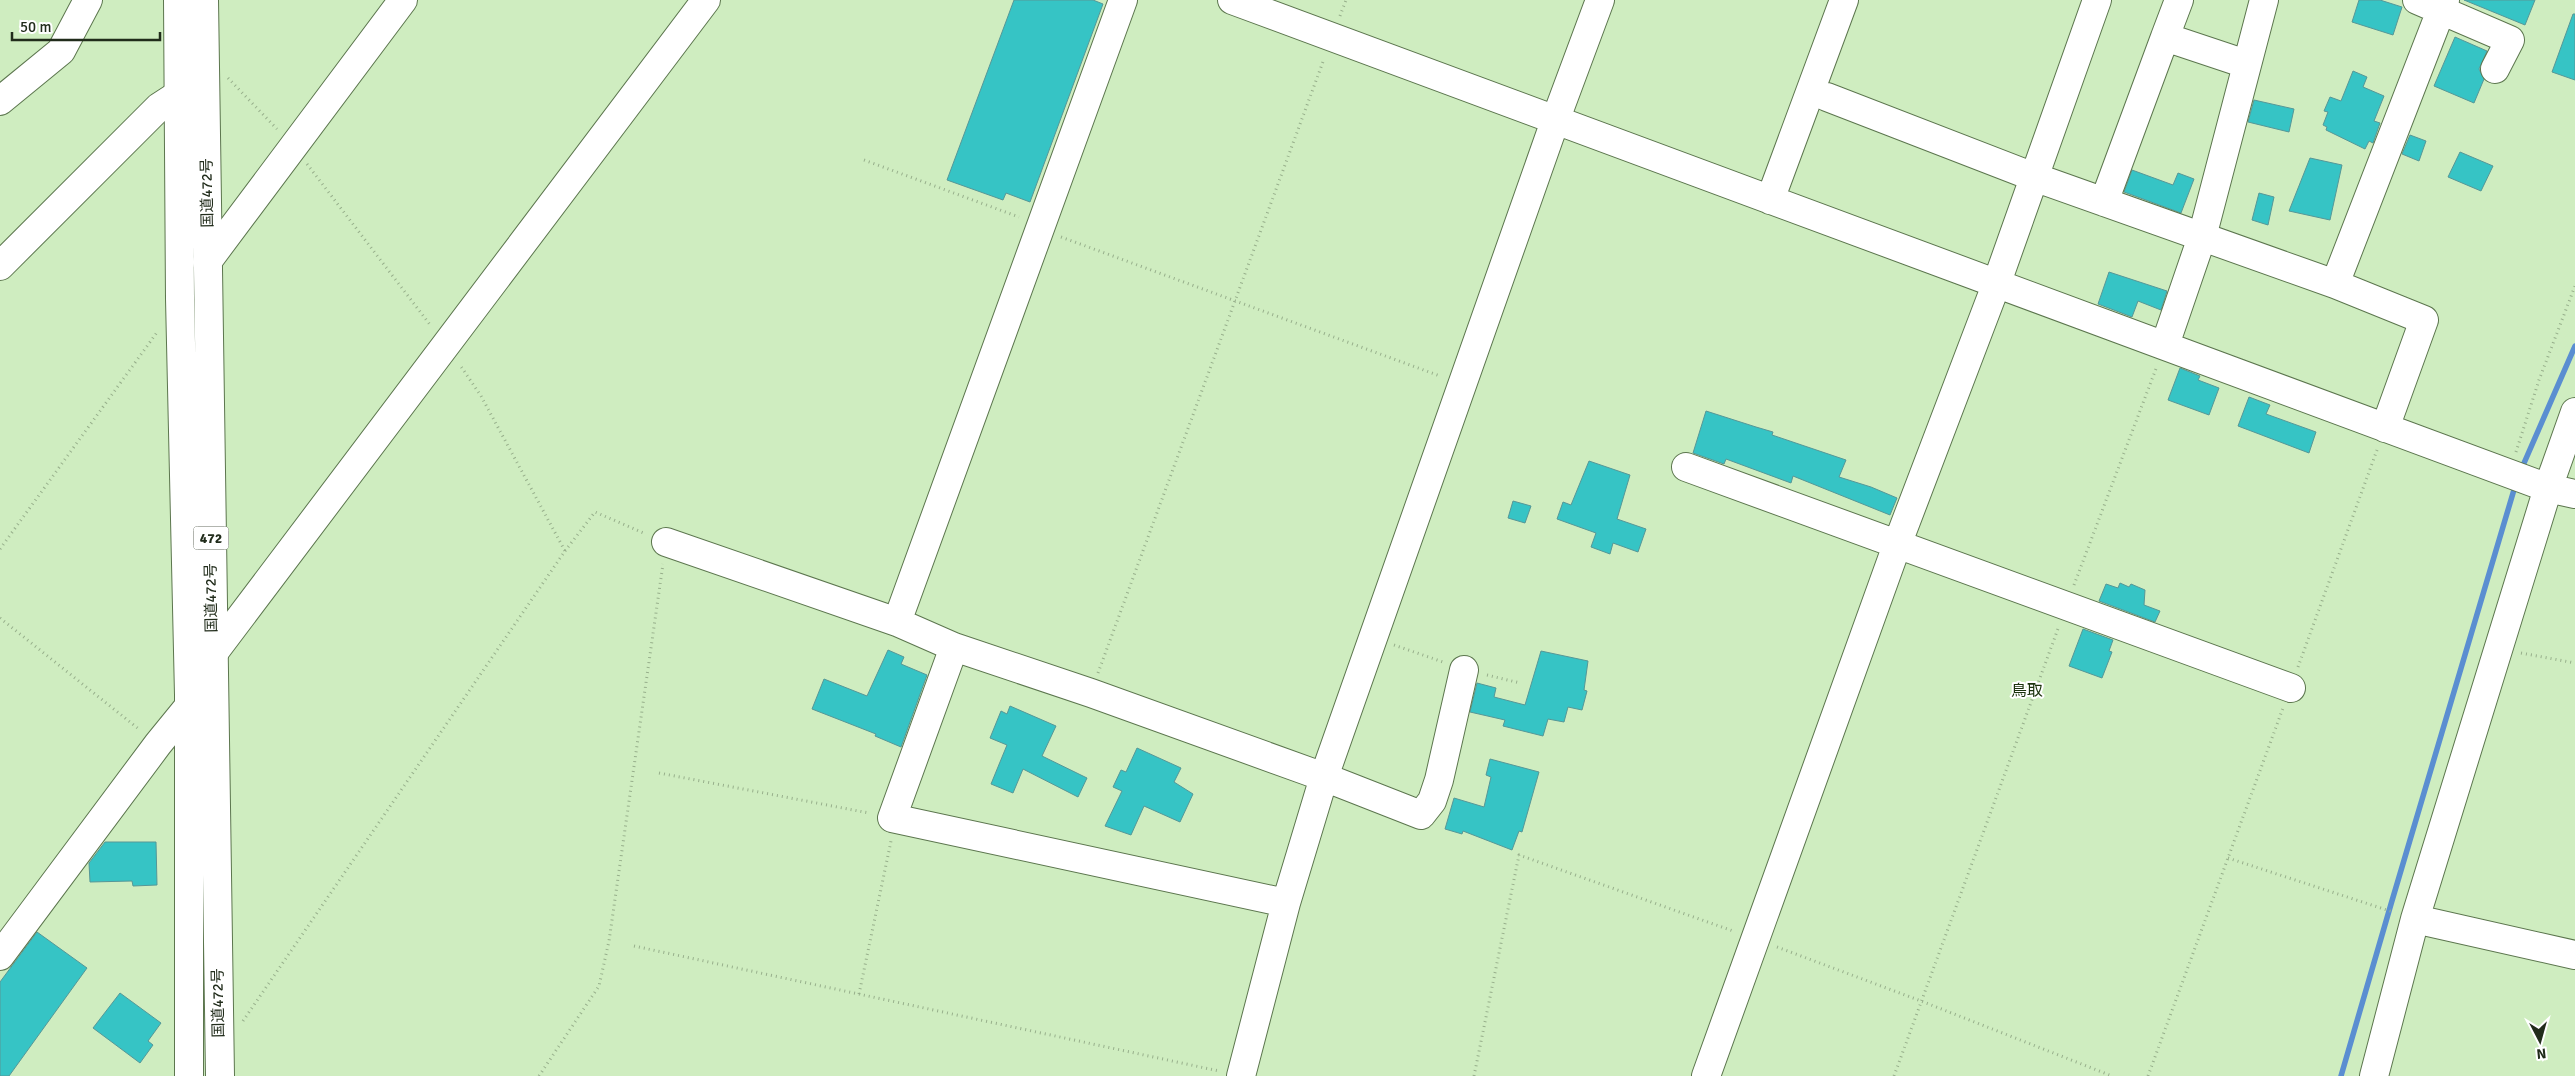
<svg xmlns="http://www.w3.org/2000/svg" width="2575" height="1076" font-family="Signika,'Noto Sans JP',sans-serif">
<style>
.lines{fill:none;stroke-linecap:round;stroke-linejoin:round}
.stream{stroke:#5a8ed1;stroke-width:5.5}
.building{fill:#36c4c5;stroke:#569797}
.minor-casing{stroke:#5c764e;stroke-width:30}
.highway-casing{stroke:#5c764e;stroke-width:30}
.path{stroke:#97af8b;stroke-width:3;stroke-dasharray:1 4;stroke-linecap:butt}
.minor{stroke:#fff;stroke-width:28}
.highway{stroke:#fff;stroke-width:28}
.labels{text-anchor:middle;dominant-baseline:central;stroke-width:4;stroke-linejoin:round;paint-order:stroke}
.shield{fill:#fff;stroke:#646b5f;stroke-width:1}
.shield-label{font-size:14px;font-weight:bold;fill:#212c1b}
.street-label{font-size:15px;fill:#212c1b;stroke:#fff}
.neighbourhood-label{font-size:16px;fill:#1c330e;stroke:#fff}
</style>
<rect width="100%" height="100%" fill="#cfedc0"/>
<g class="lines">
<path class="stream" d="M2521,470L2575,346
M2341,1076C2398,878 2457,681 2516,483"/>
</g>
<path class="building" d="M1014,0H1093L1103,4L1030,202L1006,193L1003,200L947,180Z
M2359,0H2380L2402,7L2393,35L2352,22Z
M2464,0H2535L2525,25Z
M2573,14H2575V80L2552,72Z
M2455,37L2487,51L2479,69L2484,79L2474,103L2434,86Z
M2353,71L2367,77L2363,87L2384,96L2374,121L2380,123L2373,143L2369,141L2365,149L2326,130L2327,127L2323,125L2328,112L2324,111L2330,97L2341,101Z
M2254,100L2294,109L2289,132L2248,122Z
M2410,135L2426,141L2419,161L2402,154Z
M2460,152L2493,166L2481,191L2448,177Z
M2310,158L2342,165L2330,220L2289,211Z
M2132,170L2173,185L2178,173L2194,179L2181,213L2124,192Z
M2259,193L2274,197L2268,225L2252,220Z
M2109,272L2167,291L2161,310L2138,301L2132,317L2098,304Z
M2180,368L2200,376L2198,380L2219,388L2209,415L2168,400Z
M2249,397L2270,405L2266,414L2316,432L2309,453L2238,426Z
M1706,411L1756,427L1773,432L1772,435L1846,460L1839,477L1871,487L1897,498L1890,515L1793,476L1791,483L1726,459L1724,464L1693,453Z
M1589,461L1630,475L1617,519L1646,529L1638,552L1613,543L1610,554L1591,547L1596,533L1557,519L1563,502L1571,505Z
M1513,501L1531,506L1525,523L1508,518Z
M2120,583L2129,587L2131,584L2145,590L2144,605L2160,611L2155,622L2099,601L2106,584L2118,588Z
M2083,629L2113,640L2109,651L2112,652L2102,678L2069,666Z
M888,650L904,657L901,664L927,675L901,747L875,736L876,734L812,709L824,679L867,696Z
M1541,651L1588,661L1584,690L1587,691L1582,710L1568,707L1564,722L1548,719L1543,736L1503,726L1505,720L1470,712L1477,683L1496,688L1494,697L1525,705Z
M1010,706L1056,726L1042,756L1087,778L1078,797L1023,769L1013,793L991,784L1007,745L990,738L1001,711L1007,714Z
M1137,748L1181,768L1174,782L1193,794L1180,822L1144,806L1131,835L1105,826L1122,791L1113,787L1121,770L1126,772Z
M1490,759L1539,772L1522,832L1519,831L1512,850L1463,831L1462,834L1445,829L1454,798L1484,807L1491,777L1486,775Z
M105,842H156L157,885L133,886L132,881L90,882L89,863Z
M37,932L87,968L9,1076H0V982Z
M120,993L161,1023L148,1041L153,1045L140,1063L93,1028Z"/>
<g class="lines">
<defs>
<path id="minor" d="M1232,0L2548,488L2575,494
M2179,0L2165,37L2246,64
M2417,0L2510,40L2495,69
M1827,97L2034,177L2335,284L2424,320L2385,428
M0,101L61,51L88,0
M1770,200L1844,0
M2104,202L2165,37
M207,262L403,0
M0,266L159,107L179,94
M2335,284L2445,0
M2165,345L2202,237L2264,0
M1686,467L2291,688
M666,542L897,622L954,647L1091,693L1324,777L1421,815L1432,801L1439,780L1464,670
M897,622L1123,0
M954,647L892,818L1286,903
M212,655L706,0
M2415,919L2575,955
M0,956L158,744L189,706
M1241,1076L1286,903L1324,777L1555,121L1600,0
M1706,1076L1897,545L1996,285L2097,0
M2374,1076L2415,919L2548,488L2575,412"/>
<path id="highway" d="M178,0L180,299L189,695V1076
M204,0L220,1076"/>
</defs>
<use href="#minor" class="minor-casing"/>
<use href="#highway" class="highway-casing"/>
<path class="path" d="M1340,16L1346,0
M228,78L277,129
M864,160L1019,217
M307,164L431,326
M1061,237L1440,376
M2516,452L2539,380L2575,286
M0,549L158,331
M565,551L595,512L646,534
M2074,585L2157,366
M0,618L140,730
M1394,645L1443,662
M2521,653L2575,663
M2298,667L2377,450
M1098,673L1324,59
M1487,675L1520,683
M659,773L869,813
M2228,858L2393,912
M634,946L1219,1071
M1777,947L1921,1001L2112,1076
M859,994L891,841
M243,1021L565,551L481,396L460,365
M539,1076L599,986L609,941L663,564
M1474,1076L1519,855L1733,931
M1894,1076L2059,626
M2148,1076L2283,708"/>
<use href="#minor" class="minor"/>
<use href="#highway" class="highway"/>
</g>
<g class="labels">
<rect class="shield" x="193.5" y="526.5" width="35" height="23" rx="4"/>
<g class="shield-label">
<text x="211" y="538">472</text>
</g>
<g class="street-label">
<text transform="translate(207 193) rotate(-91)">国道472号</text>
<text transform="translate(211 598) rotate(-91)">国道472号</text>
<text transform="translate(218 1003) rotate(-91)">国道472号</text>
</g>
<g class="neighbourhood-label">
<text x="2027" y="691">鳥取</text>
</g>
</g>
<g transform="translate(2540 1041) rotate(174)" stroke="#ffffff" stroke-width="4" paint-order="stroke">
<path d="M0-4L9 19L0 12L-9 19Z" fill="#212c1b"/>
<text y="-8" font-size="14" font-weight="bold" text-anchor="middle" fill="#212c1b">N</text>
</g>
<path d="M12 32v8h148v-8" fill="none" stroke="#212c1b" stroke-width="2.5"/>
<text x="20" y="32" font-size="15" fill="#212c1b" stroke="#ffffff" stroke-width="4" paint-order="stroke">50 m</text>
</svg>
